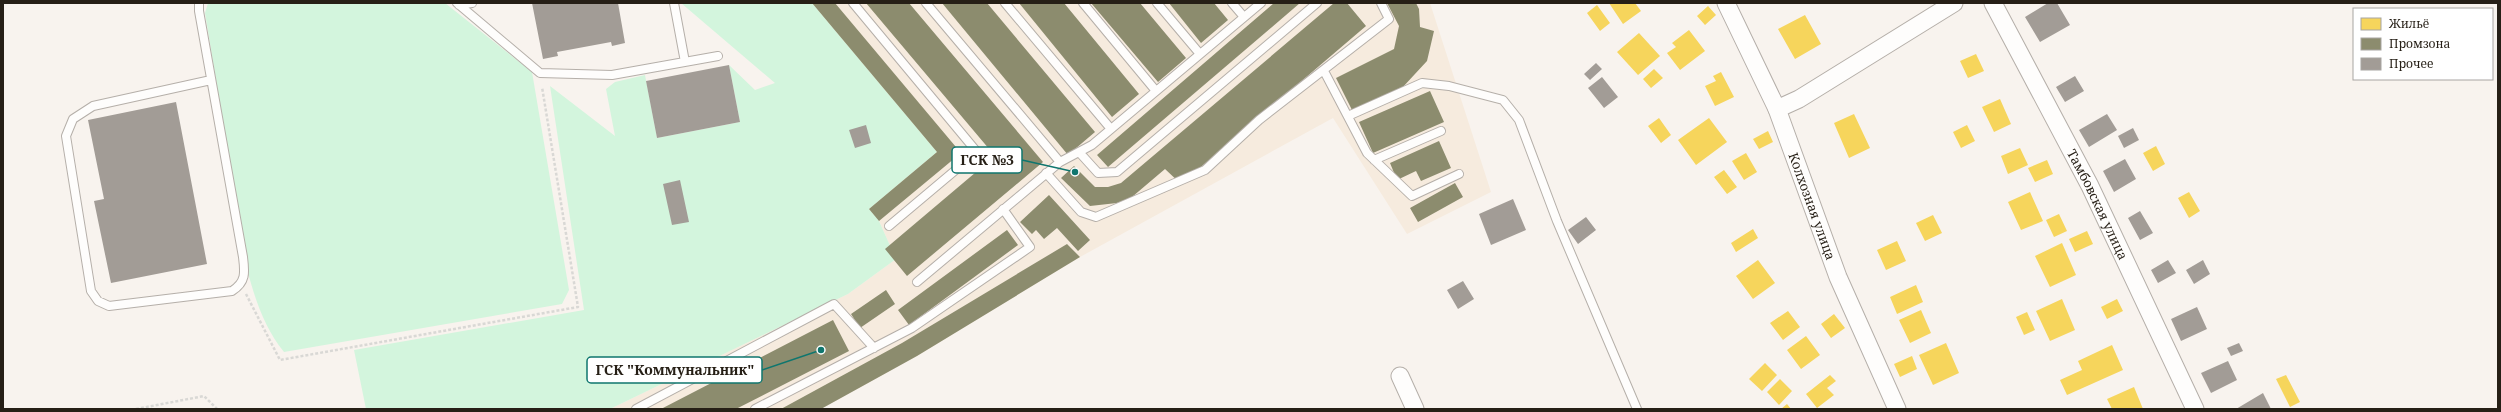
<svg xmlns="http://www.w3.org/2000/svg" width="2501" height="412" font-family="'Noto Serif',serif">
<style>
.built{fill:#f6ebde}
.green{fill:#d3f5dd}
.homes{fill:#f6d55c}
.industry{fill:#8c8c6e}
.building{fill:#a29c96}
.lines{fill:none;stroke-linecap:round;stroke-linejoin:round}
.lane-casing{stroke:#b5afa9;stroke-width:10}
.street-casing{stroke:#b5afa9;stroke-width:19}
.path{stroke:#d9d8d5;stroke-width:2.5;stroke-dasharray:3 2;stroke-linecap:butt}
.lane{stroke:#fefdfc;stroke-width:8}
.street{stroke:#fefdfc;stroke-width:17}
.labels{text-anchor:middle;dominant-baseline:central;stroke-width:4;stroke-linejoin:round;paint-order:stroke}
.street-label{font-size:13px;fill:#261f16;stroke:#fff}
.leader{fill:none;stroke:#0f766e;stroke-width:1.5}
.callout-dot{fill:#0f766e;stroke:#fff;stroke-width:1.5}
.callout{fill:#fff;stroke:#0f766e;stroke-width:1.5}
.callout-label{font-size:14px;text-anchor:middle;font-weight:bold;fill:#261f16}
</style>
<rect width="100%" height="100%" fill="#f8f3ee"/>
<path class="built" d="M812,3H1430L1491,192L1407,234L1333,118L1080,257L917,356L821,409H610L848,294L896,259L879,221L869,209L857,57Z"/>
<path class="green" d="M208,3H445L532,72L569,290L562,304L284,352C264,327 255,299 247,269L205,13Z
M681,3H812L937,152L869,209L879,221L896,259L848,294L610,409H366L354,350L584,310L550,86L615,136L606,89L615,82L645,75L657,138L740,122L729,65L755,90L775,83Z"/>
<path class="homes" d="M1609,3H1635L1641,11L1623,24Z
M1597,5L1610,23L1600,31L1587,13Z
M1708,6L1716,15L1705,25L1697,16Z
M1805,15L1821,44L1795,59L1778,29Z
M1689,30L1705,51L1680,70L1667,53L1676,47L1672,43Z
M1639,33L1660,56L1638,75L1617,52Z
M1976,54L1984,71L1968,78L1960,61Z
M1654,69L1663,78L1651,88L1643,79Z
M1721,72L1734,97L1715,106L1705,86L1716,81L1713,76Z
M2000,99L2011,124L1994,132L1982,107Z
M1854,114L1870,148L1849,158L1834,123Z
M1659,118L1671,135L1661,143L1648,126Z
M1709,118L1727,142L1696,165L1678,140Z
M1967,125L1975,141L1961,148L1953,132Z
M1768,131L1773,142L1759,149L1753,139Z
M2156,146L2165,164L2153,171L2143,153Z
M2020,148L2028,165L2008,174L2001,156Z
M1746,153L1757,172L1744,180L1732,161Z
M2047,160L2053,174L2035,182L2028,168Z
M1724,170L1737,187L1727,194L1714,177Z
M2030,192L2043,221L2021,230L2008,202Z
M2189,192L2200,211L2189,218L2178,198Z
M2059,214L2067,231L2054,237L2046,220Z
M1933,215L1942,233L1925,241L1916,223Z
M1753,229L1758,238L1736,252L1731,243Z
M2087,231L2093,244L2075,252L2069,239Z
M1897,241L1906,261L1886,270L1877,250Z
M2062,243L2076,275L2050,287L2035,256Z
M1758,260L1775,283L1753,299L1736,276Z
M1916,285L1923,302L1897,314L1890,297Z
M2062,299L2075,330L2050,341L2036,311Z
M2117,299L2123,311L2107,319L2101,307Z
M1921,310L1931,333L1910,343L1899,320Z
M1788,311L1800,327L1783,340L1770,323Z
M2027,312L2035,330L2024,335L2016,317Z
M1834,314L1845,328L1831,338L1821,324Z
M1806,336L1820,355L1801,369L1787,350Z
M1946,343L1959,373L1933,385L1919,355Z
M2112,345L2123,370L2067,395L2060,380L2082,370L2078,361Z
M1912,356L1917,369L1900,377L1894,364Z
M1765,363L1777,375L1762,391L1749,379Z
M1830,375L1836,381L1827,388L1834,395L1817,408L1806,394Z
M2286,375L2300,402L2290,407L2276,379Z
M1780,379L1792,391L1779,405L1767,392Z
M2134,387L2143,409H2112L2107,399Z
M1787,404L1791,409H1781Z"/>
<path class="industry" d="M812,3H835L961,153L879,221L869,209L937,152Z
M866,3H909L1043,162L907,276L885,249L995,156Z
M942,3H987L1095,132L1068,155Z
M1019,3H1064L1139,94L1112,117Z
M1091,3H1140L1186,58L1158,82Z
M1169,3H1214L1228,20L1201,43Z
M1274,3H1300L1108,167L1097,155Z
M1334,3H1347L1366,26L1181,184L1165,169L1132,197L1117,203L1090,206L1061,178L1074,166L1095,187H1108L1121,183Z
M1387,3H1416L1419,9L1420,27L1434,31L1427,61L1402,88L1352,110L1336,78L1394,49L1399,26Z
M1430,91L1444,122L1373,153L1359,122Z
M1439,141L1451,168L1421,181L1416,171L1397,180L1390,163Z
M1455,183L1463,197L1418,222L1410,208Z
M1049,195L1090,240L1078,251L1057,228L1044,239L1036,230L1032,234L1020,222Z
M1007,230L1018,245L909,325L898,310Z
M1067,244L1080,257L917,356L821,409H781L902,343Z
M886,290L895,304L860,328L851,314Z
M833,320L849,351L736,409H661Z"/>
<path class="building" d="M532,3H618L625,43L612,46L611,42L557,52L558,56L543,59Z
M2048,3H2057L2070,25L2040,42L2025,17Z
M1596,63L1602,69L1590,80L1584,74Z
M729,65L740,122L657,138L646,81Z
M2075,76L2084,91L2065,102L2056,87Z
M1602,77L1618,97L1604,108L1588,88Z
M176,102L207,264L111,283L94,201L104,199L88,120Z
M2107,114L2117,130L2089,147L2079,130Z
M866,125L871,143L855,148L849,130Z
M2133,128L2139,140L2124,148L2118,136Z
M2125,159L2136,179L2114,192L2103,171Z
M680,180L689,222L672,225L663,184Z
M1513,199L1526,230L1491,245L1479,214Z
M2140,211L2153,233L2140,240L2128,218Z
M1586,217L1596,230L1578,244L1568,230Z
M2168,260L2176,273L2158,283L2151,270Z
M2203,260L2210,274L2194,284L2186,270Z
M1463,281L1474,299L1458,309L1447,290Z
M2197,307L2207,329L2181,341L2171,319Z
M2239,343L2243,351L2231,356L2227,348Z
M2228,361L2237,380L2211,393L2201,373Z
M2263,393L2271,409H2236Z"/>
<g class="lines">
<defs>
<path id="lane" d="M199,3V11L243,257C245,273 246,282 232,291L109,306L98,301L91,291L66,136L73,119L93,106L211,80
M457,3L540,73L612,75L718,56
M674,3L685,62
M853,3L977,152L889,226
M926,3L1060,162
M1005,3L1111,129
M1083,3L1156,91
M1157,3L1200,54
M1232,3L1244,17
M459,5L472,3
M1324,71L1367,153L1412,196L1459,174
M1348,116L1422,83L1449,86L1503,100L1519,120L1557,221L1637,409
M1079,152L1098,173L1117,172L1317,3
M1374,160L1441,131
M1046,173L1081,212L1096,217L1205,170L1259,120L1389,19L1381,3
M917,282L1060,162L1092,145L1261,3
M636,409L834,304L874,348
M755,409L912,328L1030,247L1003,209"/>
<g id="street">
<path id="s1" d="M1726,3L1777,109L1838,277L1897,409"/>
<path id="s2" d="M1993,3L2090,186L2195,409"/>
<path d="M1777,109L1799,99L1954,3"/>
<path d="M1400,376L1415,409"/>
</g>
</defs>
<use href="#lane" class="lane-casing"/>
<use href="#street" class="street-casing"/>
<path class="path" d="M246,294L280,360L578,307L542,87
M136,409L204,396L217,409"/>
<use href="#lane" class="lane"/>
<use href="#street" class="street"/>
</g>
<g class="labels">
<g class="street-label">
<text stroke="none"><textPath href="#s2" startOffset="227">Тамбовская улица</textPath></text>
<text stroke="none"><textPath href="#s1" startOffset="221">Колхозная улица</textPath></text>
</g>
</g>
<path class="leader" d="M1075 172L1022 160M821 350L762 370"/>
<g class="callout-dot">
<circle cx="1075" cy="172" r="4"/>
<circle cx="821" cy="350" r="4"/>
</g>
<g class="callout">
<rect x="952" y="147" width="70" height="26" rx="4"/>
<rect x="587" y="357" width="175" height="26" rx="4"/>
</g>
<g class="callout-label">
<text x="987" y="165">ГСК №3</text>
<text x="675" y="375">ГСК "Коммунальник"</text>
</g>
<rect width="2501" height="412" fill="none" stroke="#261f16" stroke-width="8"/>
<rect x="2353" y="8" width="140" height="72" fill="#ffffff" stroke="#a8a5a2"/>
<rect x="2361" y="18" width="20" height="12" fill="#f6d55c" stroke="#a8a5a2"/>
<text x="2389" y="28" font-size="12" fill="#261f16">Жильё</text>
<rect x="2361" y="38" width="20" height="12" fill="#8c8c6e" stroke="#a8a5a2"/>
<text x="2389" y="48" font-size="12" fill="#261f16">Промзона</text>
<rect x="2361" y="58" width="20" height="12" fill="#a29c96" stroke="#a8a5a2"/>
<text x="2389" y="68" font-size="12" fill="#261f16">Прочее</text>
</svg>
